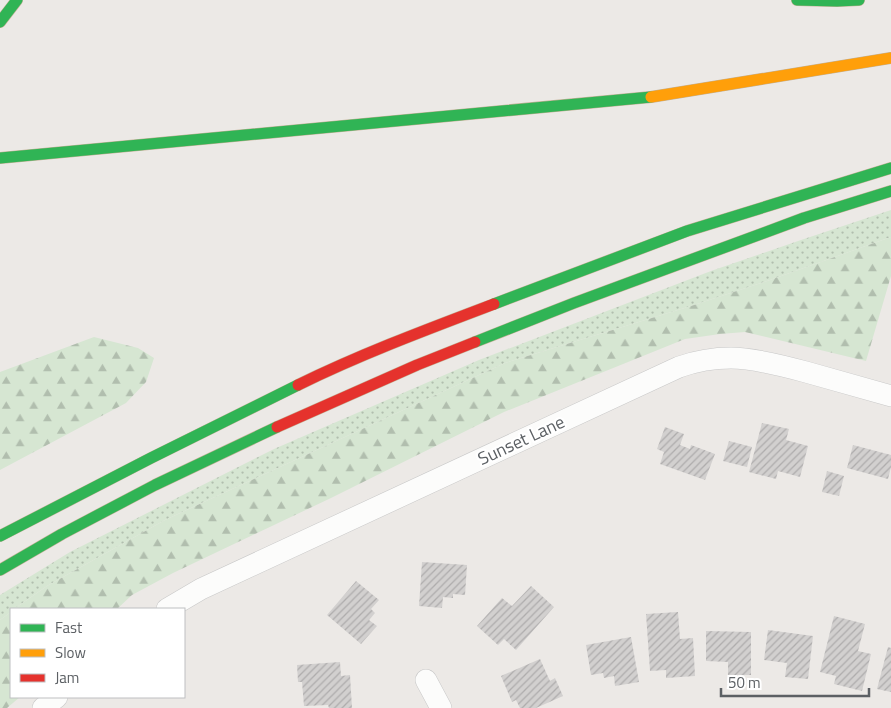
<svg xmlns="http://www.w3.org/2000/svg" width="891" height="708" font-family="'Titillium Web',sans-serif">
<style>
.grass{fill:url(#grass-dots)}
.forest{fill:url(#forest-firs)}
.building{fill:url(#building-hatch)}
.lines{fill:none;stroke-linecap:round;stroke-linejoin:round}
.street-casing{stroke:#c8c8c8;stroke-width:22}
.fast-casing{stroke:#c2af94;stroke-width:12}
.slow-casing{stroke:#c2af94;stroke-width:12}
.jam-casing{stroke:#c2af94;stroke-width:12}
.street{stroke:#fcfcfb;stroke-width:21}
.fast{stroke:#30b455;stroke-width:11}
.slow{stroke:#ff9f0a;stroke-width:11}
.jam{stroke:#e5322d;stroke-width:11}
.labels{text-anchor:middle;dominant-baseline:central;stroke-width:4.5;stroke-linejoin:round;paint-order:stroke}
.street-label{font-size:18px;fill:#5c6064;stroke:#fff}
</style>
<defs>
<pattern id="grass-dots" width="8" height="8" patternUnits="userSpaceOnUse" patternTransform="scale(1.25)"><rect width="8" height="8" fill="#d6e6d2"/><path d="M2 2h.1M6 6h.1" fill="none" stroke="#b1beae" stroke-width="1.8" stroke-linecap="round"/></pattern>
<pattern id="forest-firs" width="22" height="20" patternUnits="userSpaceOnUse" patternTransform="scale(1.25)"><rect width="22" height="20" fill="#d6e6d2"/><path d="M5 1l3.5 6h-7zM16 11l3.5 6h-7z" fill="#b1beae"/></pattern>
<pattern id="building-hatch" width="6" height="6" patternUnits="userSpaceOnUse" patternTransform="scale(1.25)"><rect width="6" height="6" fill="#d2d0cf"/><path d="M-1 1l2-2M0 6l6-6M5 7l2-2" fill="none" stroke="#aeacac"/></pattern>
</defs>
<rect width="100%" height="100%" fill="#ece9e6"/>
<path class="grass" d="M891,210V237L770,280L691,306L505,363L165,520L47,586L14,609H11V612L0,620V595L70,552L274,449L479,360L711,271L801,240Z"/>
<path class="forest" d="M891,237V276L866,361L745,332L720,334L685,339L504,412L331,498L173,573L132,595L117,609H14L47,586L165,520L505,363L691,306L770,280Z
M94,337L138,348L154,358L146,382L126,403L0,470V372Z
M11,612V697H20L7,708H0V620Z"/>
<path class="building" d="M762,423L789,429L786,440L808,446L800,477L778,471L776,479L749,472Z
M665,427L684,434L680,445L690,449L691,445L715,454L705,480L660,464L664,452L657,449Z
M729,441L752,447L747,467L723,461Z
M853,445L891,455V467L888,479L847,468Z
M827,471L844,476L839,496L822,492Z
M422,562L467,565L465,595L453,594V598L443,597L442,608L419,606Z
M356,581L379,600L371,609L375,613L369,620L377,626L361,644L327,615Z
M531,586L554,607L516,650L504,639L498,645L477,626L502,598L512,606Z
M678,612L680,639L693,638L695,676L666,678V670L650,671L646,614Z
M834,616L865,624L858,651L871,654L862,691L834,684L836,676L820,672Z
M768,630L813,636L808,679L785,677L787,663L764,660Z
M706,631L751,632V675H728V662L706,661Z
M631,637L639,682L615,686L614,676L604,678L603,673L591,675L586,645Z
M888,647L891,648V692L877,689Z
M540,659L550,681L555,678L563,696L536,708H520L516,700L512,702L501,676Z
M340,662L341,676L350,675L352,708H329L328,705L304,706L302,682H298L297,665Z"/>
<g class="lines">
<defs>
<path id="street" d="M167,609L201,589L679,367C696,361 713,358 731,358C754,358 784,366 806,372C835,380 863,388 891,396
M426,680L441,708
M43,708L57,697"/>
<path id="fast" d="M797,0L837,1L859,0
M0,22L17,0
M0,158L651,97
M494,304L687,231L891,168
M475,342L574,303L804,218L891,191
M0,536L151,458L298,385
M0,570L62,534L155,485L277,427"/>
<path id="slow" d="M651,97L891,58"/>
<path id="jam" d="M298,385C361,354 428,329 494,304
M277,427L417,365L475,342"/>
</defs>
<use href="#street" class="street-casing"/>
<use href="#fast" class="fast-casing"/>
<use href="#slow" class="slow-casing"/>
<use href="#jam" class="jam-casing"/>
<use href="#street" class="street"/>
<use href="#fast" class="fast"/>
<use href="#slow" class="slow"/>
<use href="#jam" class="jam"/>
</g>
<g class="labels">
<g class="street-label">
<text transform="translate(521 440) rotate(-25)">Sunset Lane</text>
</g>
</g>
<rect x="10" y="608" width="175" height="90" fill="#ffffff" stroke="#bebfc1"/>
<rect x="20" y="624" width="25" height="8" fill="#30b455" stroke="#bebfc1"/>
<text x="55" y="633" font-size="15" fill="#5c6064">Fast</text>
<rect x="20" y="649" width="25" height="8" fill="#ff9f0a" stroke="#bebfc1"/>
<text x="55" y="658" font-size="15" fill="#5c6064">Slow</text>
<rect x="20" y="674" width="25" height="8" fill="#e5322d" stroke="#bebfc1"/>
<text x="55" y="683" font-size="15" fill="#5c6064">Jam</text>
<path d="M721 688v8h148v-8" fill="none" stroke="#5c6064" stroke-width="2.5"/>
<text x="728" y="688" font-size="15" fill="#5c6064" stroke="#ffffff" stroke-width="4" paint-order="stroke">50 m</text>
</svg>
